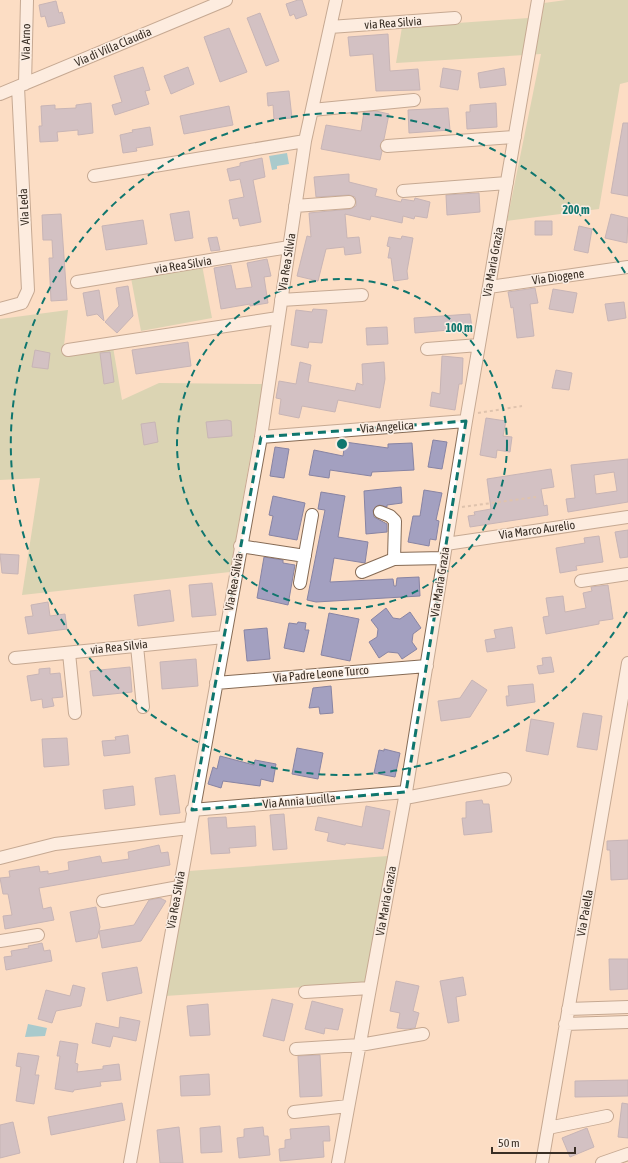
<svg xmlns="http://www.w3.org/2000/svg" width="628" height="1163" font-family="'Asap Condensed',sans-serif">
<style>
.green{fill:#b4ca9d}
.water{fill:#46b4d5}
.building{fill:#a3a0c0;stroke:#8884a3;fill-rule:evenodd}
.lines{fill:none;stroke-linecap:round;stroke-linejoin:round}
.minor-casing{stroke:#866b55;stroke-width:14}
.path{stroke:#bca490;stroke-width:2;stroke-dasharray:3 3;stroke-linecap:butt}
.minor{stroke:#fff;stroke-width:12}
.marked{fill:none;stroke:#0f766e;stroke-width:3;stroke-dasharray:8 5;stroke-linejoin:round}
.ring{fill:none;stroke:#0f766e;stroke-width:2;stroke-dasharray:7 5}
.labels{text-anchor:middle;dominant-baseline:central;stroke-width:3;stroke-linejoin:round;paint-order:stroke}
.street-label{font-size:12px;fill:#392e24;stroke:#fbeee4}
.centre{fill:#0f766e;stroke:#fbeee4;stroke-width:2}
.ring-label{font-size:12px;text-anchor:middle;font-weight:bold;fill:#0f766e;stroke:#fbeee4;stroke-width:3;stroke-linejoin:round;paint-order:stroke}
</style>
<rect width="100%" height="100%" fill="#fcddc4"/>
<path class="green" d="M566,0H628V82L620,84L599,209L507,221L541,54L396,63L402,27L542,17L544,3Z
M202,265L212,318L141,331L131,278Z
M68,310L63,354L113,347L122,400L159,383L263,384L230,572L22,595L40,478L0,480V319Z
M388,856L366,983L165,996L189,871Z"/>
<path class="water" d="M287,153L289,164L277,166V169L272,170L269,156Z
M28,1024L47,1028L45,1036L25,1037Z"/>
<path class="building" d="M298,0H302L307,15L296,19L294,14L290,16L286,4Z
M56,1L59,13L62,12L65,23L48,27L45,16L41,17L39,5Z
M260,13L279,61L266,66L247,18Z
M229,28L247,72L220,82L204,37Z
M388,34L390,71L418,69L420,90L376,91L373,54L350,56L348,37Z
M143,67L150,90L145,91L149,104L115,115L112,105L122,102L114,76Z
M188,67L194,84L171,94L164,76Z
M443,68L461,71L458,90L440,87Z
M504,68L506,85L480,88L478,73Z
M289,91L292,118L274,119L273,105L268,106L267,93Z
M91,103L93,133L78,135V130L57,132L58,141L40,142L39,126H42L41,106L55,105V109L76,108V105Z
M496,103L497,127L467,129L466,112H470V105Z
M229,106L233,125L184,134L180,116Z
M448,108L450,130L409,133L408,110Z
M376,111L389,114L384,139L380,146L382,151L380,160L321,149L326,125L361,131L364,112Z
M623,123H628V196L611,193Z
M150,127L153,145L136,148L137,151L123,153L120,135L133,132L132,130Z
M262,158L265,177L253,180L261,222L240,226L238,218L233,219L229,200L244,197L240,179L230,181L227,169L240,166V163Z
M349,174V182L377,189L375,196L401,202L402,199L414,201L415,198L430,202L427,218L415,216L414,219L403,216L402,223L371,216L370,220L345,214L347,238L359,237L361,253L345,255L344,247L326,249L318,281L297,276L307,236L311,237L309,213L350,209L356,206V202L355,197L349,195L316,197L314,177Z
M479,193L480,212L447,215L446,195Z
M189,211L193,238L175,241L170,214Z
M61,214L67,300L51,301L49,258H53L52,240H43L42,215Z
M611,214L628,218L627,243L605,238Z
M143,220L147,244L106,250L102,226Z
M535,221H552V235H535Z
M579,226L592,229L588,253L574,250Z
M402,236L413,238L407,271L408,279L394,281L391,258H388L390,247L387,246L389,237L401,239Z
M217,237L220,250L211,251L208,238Z
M267,259L271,276L264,277L268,303L250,306V304L221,309L214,268L231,265L236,289L252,287L247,263Z
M128,286L133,316L117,333L105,322L119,306L116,288Z
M535,288L538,303L530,304L534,336L517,338L513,307L511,308L508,292Z
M553,289L577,293L573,313L549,309Z
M99,290L104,321L97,314L87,316L83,293Z
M624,302L626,318L608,321L605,304Z
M313,309L327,310L322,343L309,342L308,348L291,345L296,310L312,312Z
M470,314L472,328L415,333L414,318Z
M387,327L388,344L367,345L366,328Z
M188,342L191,366L136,374L132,350Z
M35,350L50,353L48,369L32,367Z
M110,352L114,382L104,384L100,353Z
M442,356L463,358L462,384H459L455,410L430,406L432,392L440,394Z
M300,362L311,365L308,382L355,391L357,383L363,385L362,364L384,362L385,379L380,408L338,400L335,412L302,406L299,418L279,414L281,399L276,398L279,381L296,384Z
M556,370L572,373L569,390L552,388Z
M486,418L506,421L503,436L512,437L510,452L497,450L496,458L480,455Z
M227,420L231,421L232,436L208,438L206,422Z
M155,422L158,442L144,445L141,424Z
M433,440L447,442L442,469L428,467Z
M345,442L388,448V444L412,443L414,470L372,472L371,476L330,470L329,478L309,475L314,450L343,456Z
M275,447L289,449L284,478L270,476Z
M628,459V502L568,512L566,499L575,498L571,465ZM614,472L617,491L596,494L594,475Z
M551,469L554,487L541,489L544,506L547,505L548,515L470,527L468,516L475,515L474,512L491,509L487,479Z
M401,487L402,503L387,505V507L379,505L373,510L374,517L387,524V532L366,534L364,491Z
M424,490L442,493L436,520L439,521L436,540L430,539L429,546L408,542L413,516H420Z
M321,492L345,496L338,537L368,542L365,563L334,558L330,582L393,579L394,586H396L397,578L419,577L420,596L316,602L307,600L325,510L318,509Z
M273,496L305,503L297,540L269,535L273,516L269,515Z
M628,530V557L620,558L615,532Z
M599,536L603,562L576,566L577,570L560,573L556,548L585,543L584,538Z
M0,554L19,555L18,574L2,573Z
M264,557L283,560V563L295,565L288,605L257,598Z
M212,583L216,615L192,617L189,585Z
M608,585L613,619L599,621V624L546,634L543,617L549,616L546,598L563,596L565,612L586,608L583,593L592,591L591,587Z
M170,590L174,621L138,626L134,595Z
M48,602L50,616L65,614L67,629L28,634L25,617L33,616L31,605Z
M386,608L393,618L400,619L410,612L421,628L413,634L412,642L417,649L402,659L398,653L388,652L379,658L369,642L377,637L378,629L371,620Z
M329,613L359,619L350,661L321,655Z
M298,622L306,623L305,630H309L304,652L284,648L289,623L297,624Z
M512,627L515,648L487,652L485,640L496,638L494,630Z
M267,628L270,659L247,661L244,630Z
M551,657L554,672L539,674L537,666L543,665L542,658Z
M196,659L198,686L162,689L160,662Z
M130,667L132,692L93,696L90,671Z
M50,668V674L60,673L63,697L52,698L54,706L43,708L42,699L31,701L27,676L39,674V669Z
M472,680L487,690L470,717L441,721L438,701L460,698Z
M533,684L535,702L507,706L506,696H509L508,686Z
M331,686L333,713L320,714L319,707L309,708L313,688Z
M583,713L602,716L597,750L577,747Z
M531,719L554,723L548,755L526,751Z
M128,735L130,753L104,756L102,741L116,740L115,737Z
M67,738L69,765L44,767L42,739Z
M297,748L323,753L318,779L292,774Z
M384,749L400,753L395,777L374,773L379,750L384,751Z
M220,756L254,765L255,760L276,764L273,782L261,779L260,786L223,781L221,788L208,784L213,767L217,769Z
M175,775L180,813L160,815L155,778Z
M133,786L135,805L105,809L103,790Z
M482,800L483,804H489L492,832L464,835L462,818H466V802Z
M366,806L390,811L383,849L346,843L345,845L327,841L329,833L315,830L318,817L362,827Z
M284,814L287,849L273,850L270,815Z
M226,817L227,828L255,826L256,846L229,848L230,853L211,854L208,818Z
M628,840V879L611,880L610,850H607V841Z
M159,845L161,853L168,852L170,865L39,888L43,909L51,907L54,920L5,929L3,916L12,915L8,894H3L0,878L10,877L9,871L39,866L40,872L48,871V874L69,870L68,862L100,856L102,863L129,859L128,852Z
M160,898L166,901L141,941L102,948L99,931L134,925L149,900Z
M96,907L100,927L97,938L76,942L70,912Z
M42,943L44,951L50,950L52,961L6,970L4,957L12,956L11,951L29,948L28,946Z
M609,959H628V989L610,990Z
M137,967L142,993L107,1001L102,973Z
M463,977L466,995L456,997L459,1021L448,1023L440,981Z
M396,981L419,986L413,1011L419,1013L415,1028L406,1029L397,1028L400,1013L390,1011Z
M73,985L85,988L81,1006L56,1011L52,1023L38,1019L46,990L70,996Z
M272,999L293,1004L284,1041L263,1036Z
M312,1001L343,1009L338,1030L325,1028L324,1034L305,1029Z
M208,1004L210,1035L190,1036L187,1006Z
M120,1017L140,1021L136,1041L113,1036L110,1047L92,1043L96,1023L119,1028Z
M60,1041L78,1044L75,1063L78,1064L77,1072L103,1069V1066L119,1064L121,1080L100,1082L101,1086L74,1090L73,1092L55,1089L60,1056H57Z
M18,1053L39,1056L35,1075H39L34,1104L16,1101L21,1067L16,1066Z
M320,1055L322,1096L300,1097L298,1056Z
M209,1074L210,1095L181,1096L180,1076Z
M628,1080V1096L575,1097V1081Z
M122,1103L125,1120L51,1135L48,1117Z
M622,1103L628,1104V1138L618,1137Z
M13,1122L20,1153L0,1158V1125Z
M220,1126L222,1152L201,1153L200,1128Z
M329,1126L330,1141H323L324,1157L280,1161L279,1149L285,1148V1140L291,1139L290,1129Z
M179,1127L183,1163H160L157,1130Z
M263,1127L264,1136H268L270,1155L239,1158L237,1138L244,1137V1129Z
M587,1128L594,1147L570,1157L562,1138Z"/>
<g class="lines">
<defs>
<path id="minor" d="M330,27L455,18
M25,84L27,0
M0,94L226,0
M312,110L414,100
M387,146L515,137
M94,176L305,141
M403,191L507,183
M295,206L349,202
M77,282L289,247
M489,287L628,267
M281,300L362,295
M0,309L22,303L28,290L18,87
M427,349L479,345
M68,350L278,318
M261,437L466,421
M380,512L390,516L395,521L394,559
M446,544L628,517
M240,546L305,556
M362,572L394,559L444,558
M581,581L628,574
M300,583L312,515
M137,646L143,707
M69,653L75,713
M15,658L224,637
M216,683L427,666
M405,798L505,779
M192,810L406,792
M0,858L55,844L189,828
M103,901L179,887
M0,941L38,935
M305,992L370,988
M568,1009L628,1007
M565,1024L628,1022
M296,1049L360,1045L423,1034
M294,1112L348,1106
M548,1128L607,1116
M130,1163L261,437L305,141L336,0
M338,1163L406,792L466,421L538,0
M542,1163L628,663
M602,1163L628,1154"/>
</defs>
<use href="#minor" class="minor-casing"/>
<path class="path" d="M478,413L522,406
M462,507L536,497"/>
<use href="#minor" class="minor"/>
</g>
<path d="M0 0H628V1163H0ZM466,421L406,792L192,810L261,437Z" fill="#fcddc4" fill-opacity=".55" fill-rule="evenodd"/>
<path class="marked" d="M466,421L406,792L192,810L261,437Z"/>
<g class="ring">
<circle cx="342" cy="444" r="165"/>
<path d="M627 612A331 331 0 1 1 627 276"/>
</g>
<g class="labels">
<g class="street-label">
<text transform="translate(393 23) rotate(-4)">via Rea Silvia</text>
<text transform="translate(26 42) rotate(-89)">Via Arno</text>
<text transform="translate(113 47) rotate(-23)">Via di Villa Claudia</text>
<text transform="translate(24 207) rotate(-93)">Via Leda</text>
<text transform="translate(287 262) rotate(-81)">Via Rea Silvia</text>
<text transform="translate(493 262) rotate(-80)">Via Maria Grazia</text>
<text transform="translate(183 265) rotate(-9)">via Rea Silvia</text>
<text transform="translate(558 277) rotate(-8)">Via Diogene</text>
<text transform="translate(387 427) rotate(-4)">Via Angelica</text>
<text transform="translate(537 530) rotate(-8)">Via Marco Aurelio</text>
<text transform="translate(234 582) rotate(-80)">Via Rea Silvia</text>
<text transform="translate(440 582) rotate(-81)">Via Maria Grazia</text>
<text transform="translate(119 647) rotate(-6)">via Rea Silvia</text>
<text transform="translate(321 674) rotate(-5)">Via Padre Leone Turco</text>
<text transform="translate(299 801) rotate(-5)">Via Annia Lucilla</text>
<text transform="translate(176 900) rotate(-80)">Via Rea Silvia</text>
<text transform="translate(386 901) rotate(-80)">Via Maria Grazia</text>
<text transform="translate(585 913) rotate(-80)">Via Paiella</text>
</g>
</g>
<circle cx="342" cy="444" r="6" class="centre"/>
<g class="ring-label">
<text x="576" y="214">200 m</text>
<text x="459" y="332">100 m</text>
</g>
<path d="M492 1147v6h83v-6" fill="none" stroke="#392e24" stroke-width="2"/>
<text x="498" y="1147" font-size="12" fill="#392e24" stroke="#fbeee4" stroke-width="3" paint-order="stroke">50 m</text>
</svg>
